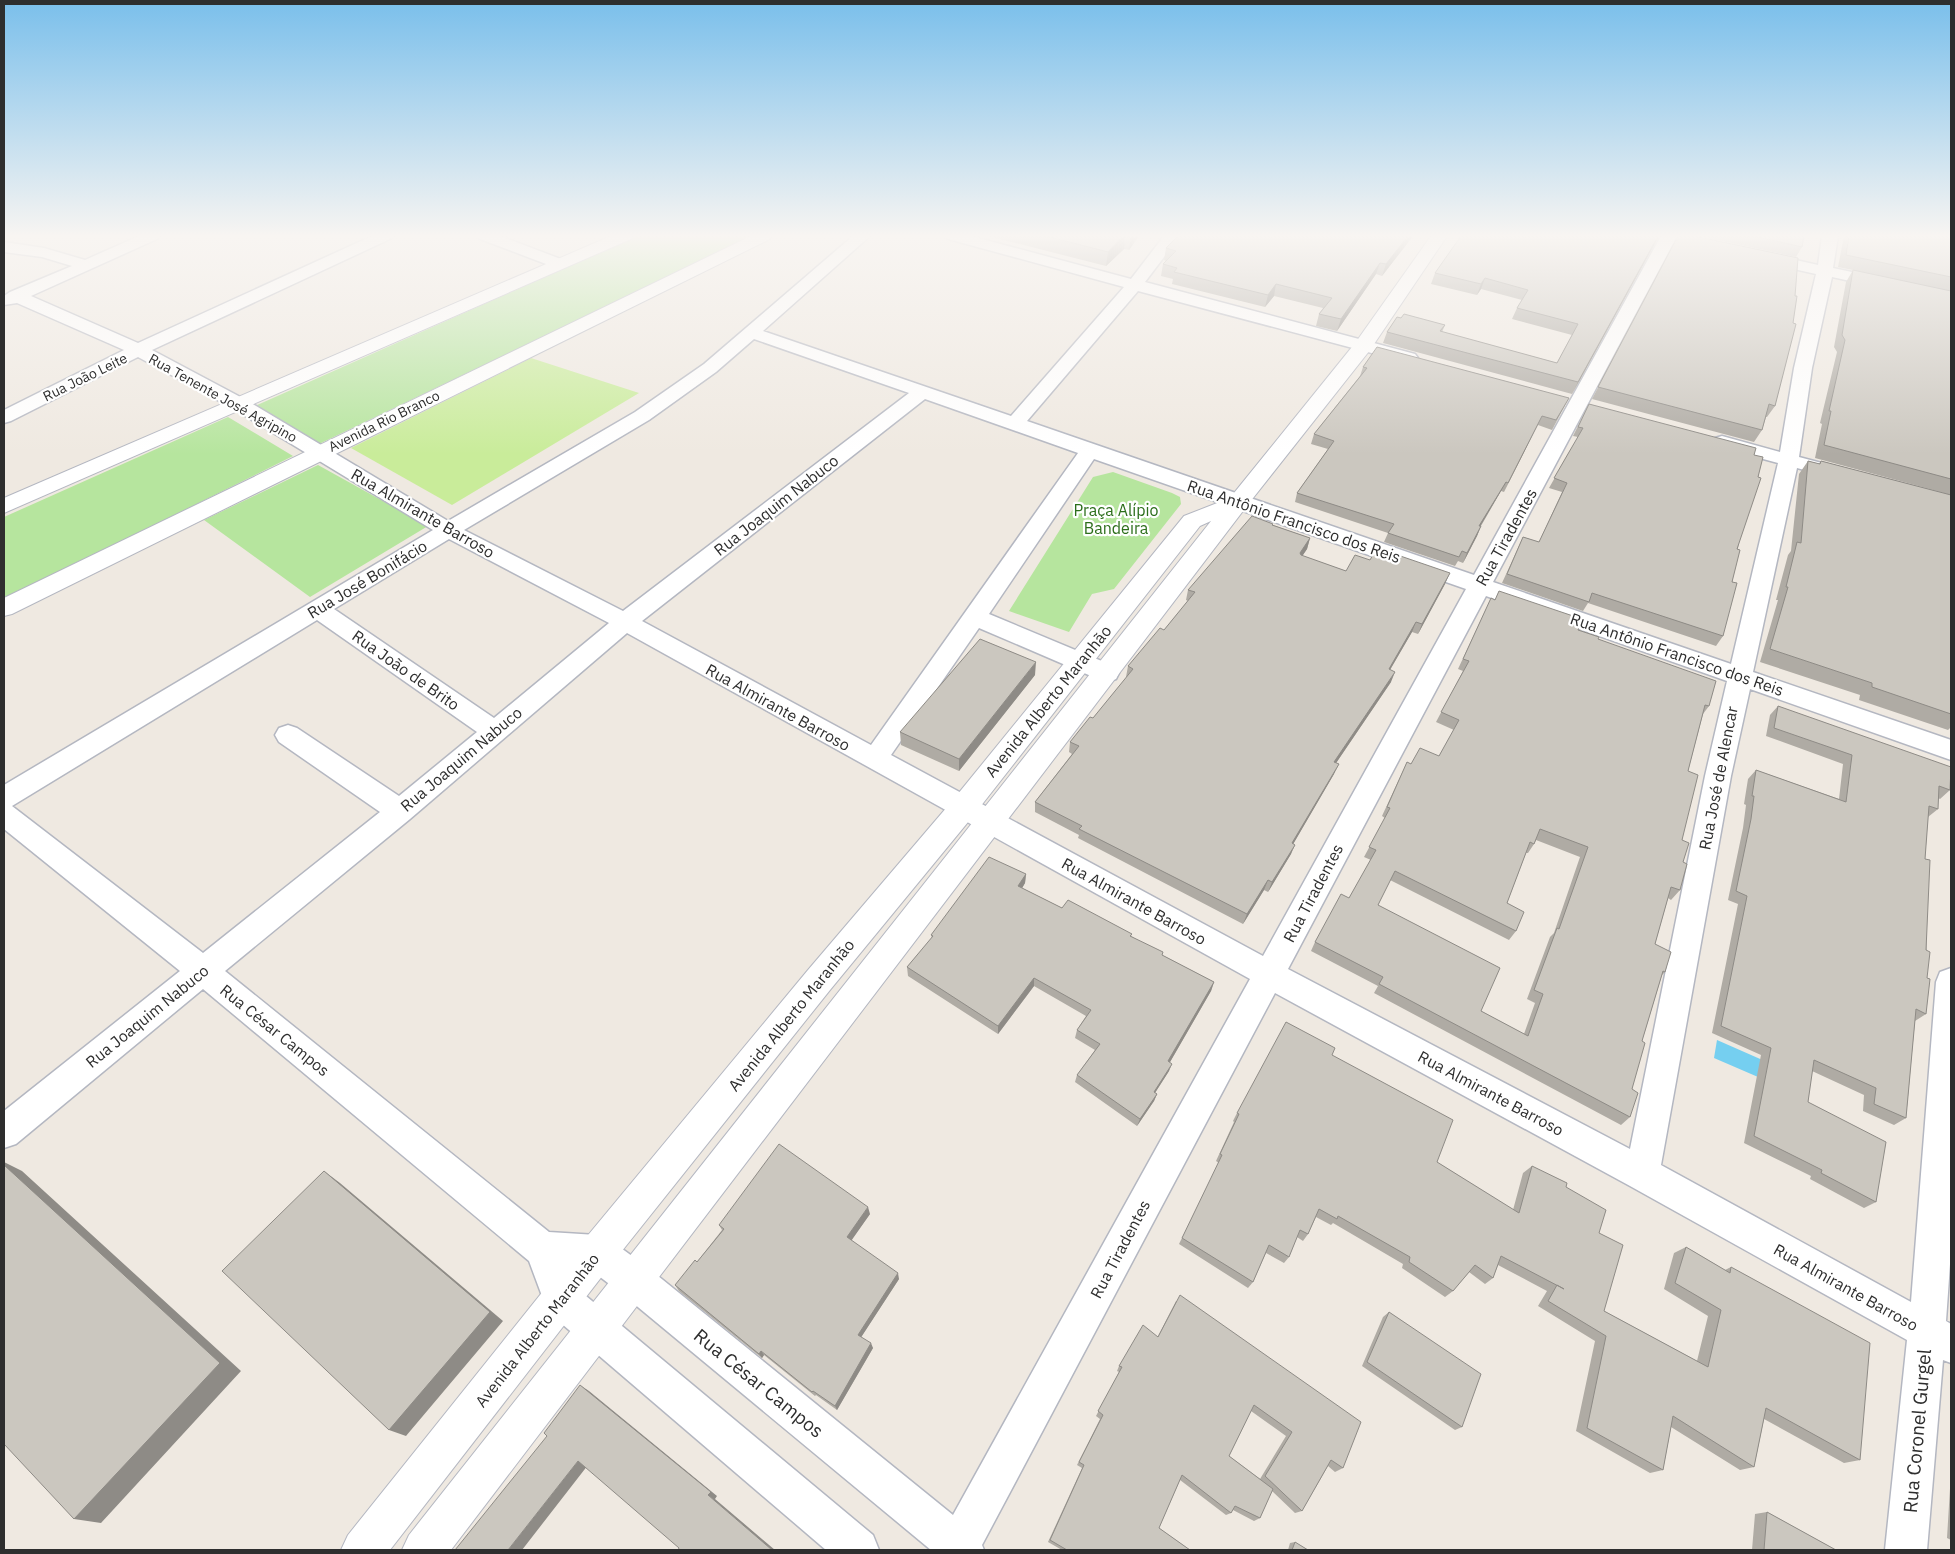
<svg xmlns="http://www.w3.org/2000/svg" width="1955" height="1554" font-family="'IBM Plex Sans',sans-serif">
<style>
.green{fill:#b6e59e}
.pitch{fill:#c9ec9a}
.water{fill:#75cff0}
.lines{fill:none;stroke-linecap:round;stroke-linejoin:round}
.street-casing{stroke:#b4b7c1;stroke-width:3}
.secondary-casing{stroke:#b4b7c1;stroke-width:2}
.street{fill:#fff;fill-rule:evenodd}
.secondary{fill:#fff;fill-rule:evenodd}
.wall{fill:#afaba4;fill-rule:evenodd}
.shaded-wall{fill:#8e8b86}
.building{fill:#cbc7bf;stroke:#8e8b86;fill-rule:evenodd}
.labels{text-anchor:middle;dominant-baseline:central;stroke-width:4.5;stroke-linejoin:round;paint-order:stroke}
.far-street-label{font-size:14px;fill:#2e2e2e;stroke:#fff}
.street-label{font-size:16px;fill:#2e2e2e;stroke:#fff}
.park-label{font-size:16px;fill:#2c6e1b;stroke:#fff}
.near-street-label{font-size:19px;fill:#2e2e2e;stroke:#fff}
</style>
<rect width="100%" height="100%" fill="#efe9e1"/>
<path class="green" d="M637,236H753L319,444L255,406Z
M228,417L293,456L4,600V517Z
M318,465L428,526L310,597L204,520Z
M1113,472L1172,493L1180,497L1181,504L1114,589L1092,594L1069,632L1009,611L1093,477Z"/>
<path class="pitch" d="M531,358L639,393L452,505L351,448Z"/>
<path class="water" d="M1717,1040L1767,1062L1765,1080L1714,1058Z"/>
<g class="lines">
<defs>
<path id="street" d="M139,236H160L157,239L31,296L138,343L372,236H393L390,239L152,350L246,400L448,521L635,412L704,364L853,236H870L763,331L1011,416L1124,287L948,239L945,236H971L1131,279L1164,236H1180L1145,282L1415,354L1418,358L1415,362L1409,363L1138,291L1027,421L1474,575L1661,236H1677L1493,582L1731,664L1778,463L1715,446L1712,442L1715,438L1722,436L1780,452L1794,368L1816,274L1758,261L1756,258L1758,255L1764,253L1818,265L1822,236H1838L1833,268L1951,293V303L1832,277L1812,368L1799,457L1848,470L1851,474L1848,478L1841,480L1797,468L1753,672L1951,740V760L1750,689L1731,776L1661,1165L1911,1302L1936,982L1940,972L1951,968V1250L1946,1321L1951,1324V1363L1943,1360L1927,1550H1885L1907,1340L1630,1186L1275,993L982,1545L984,1550H931L621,1293L591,1270L568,1269L574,1286L873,1535L879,1550H826L548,1312L529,1261L203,989L16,1144L4,1148V1111L180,971L4,829V785L433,530L232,408L138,357L11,421L4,423V410L124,350L17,303L4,305V296L10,292L72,266L42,257L4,252V242L44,248L85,260ZM754,339L909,393L623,611L464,530L649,420L716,372ZM925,399L1078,453L871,745L642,621ZM1094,459L1466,589L1263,956L891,755L979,628L1098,679L1107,682L1116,679L1119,673L1116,667L989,614ZM449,539L609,623L494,718L334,609ZM1486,596L1727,681L1705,776L1630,1149L1288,969ZM317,620L477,732L399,796L297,728L288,725L279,728L275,735L279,742L380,812L203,953L12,806ZM627,633L1250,979L953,1515L647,1267L610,1240L597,1235L549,1232L225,971L410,819Z
M477,236H500L566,261L568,264L566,267H554L480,239Z"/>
<path id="secondary" d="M611,236H633L631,239L4,513V498Z
M751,236H772L770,239L12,614L4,616V598Z
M1431,236H1447L1370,350L1246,507L451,1550H402L409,1535L1211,521L1200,526L973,816L830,990L610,1266L390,1550H341L348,1535L584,1240L808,970L953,800L1184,516L1230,498L1356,342Z"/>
</defs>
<use href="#street" class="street-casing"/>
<use href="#secondary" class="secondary-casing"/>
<use href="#street" class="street"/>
<use href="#secondary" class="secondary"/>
</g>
<path class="wall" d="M988,236H1139L1129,250L1124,249L1106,266Z
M1413,236L1382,276L1376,274L1337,331L1316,326L1319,314L1323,308L1274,296L1265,307L1172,284L1173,279L1161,276L1163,264L1166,261L1164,260L1166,248Z
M1659,236L1572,394L1383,343L1387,332L1401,318L1445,325L1442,332L1557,363L1572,335L1512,319L1517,308L1522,300L1481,289L1477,295L1431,284L1435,273Z
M1678,236L1775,406L1767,417H1766L1762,430L1754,442L1592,399Z
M1699,236H1804L1802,247L1796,257Z
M1844,236H1951V727L1948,730L1859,700L1860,695L1760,662L1778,600H1776L1788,555L1791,551L1799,474L1808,461L1819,464L1821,461L1948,494L1815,458L1822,424L1820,423L1837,352L1834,347L1846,282L1853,270L1838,267Z
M1363,367L1569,398L1552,430L1538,425L1504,492L1501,491L1481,526L1477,536L1463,563L1458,561L1455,566L1384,542L1388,533L1295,502L1297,493L1328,449L1311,444L1314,434L1360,376Z
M1589,404L1754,455L1723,636L1716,646L1588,603L1583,611L1502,583L1523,537L1539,542L1562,492L1549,488L1578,437L1573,436Z
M1273,524V525L1310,538L1307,549L1302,556L1346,571L1445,584L1418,634L1412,632L1390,670L1391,682L1336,763L1334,774L1293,844L1291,854L1268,892L1264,890L1243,924L1078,838L1079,835L1035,812V802L1072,754L1069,752L1070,742L1093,718L1127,677H1126L1128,666L1164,630L1188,601L1186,600L1188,590Z
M1499,591L1598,639L1709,706L1703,714L1688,771L1682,840L1683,862L1680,890L1671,900L1668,898L1655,944L1665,972L1662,975L1642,1041L1632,1089L1630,1117L1621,1125L1374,993L1378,986L1311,951L1315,942L1349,898L1371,860L1364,857L1385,818L1382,816L1407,762L1411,764L1439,756L1454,730L1436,722L1463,671L1458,669L1486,609L1495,600ZM1536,840L1580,857L1554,933L1550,937L1527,999L1535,1003L1524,1034L1481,1011L1378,905L1390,880L1509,940L1516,931L1507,903L1526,853H1528L1534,844Z
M1035,675L959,771L901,745L900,732Z
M1778,706L1950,790L1940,799L1938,798V809L1928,817L1925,859L1927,978L1926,1014L1915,1021L1906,1118L1894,1125L1863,1111L1864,1095L1812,1071L1808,1102L1876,1202L1864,1208L1810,1179L1811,1176L1744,1143L1761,1055L1712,1033L1738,904L1728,900L1743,828L1746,805L1744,804L1748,779L1756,770L1839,799L1843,764L1766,736L1770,715Z
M1026,874L1025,883L1022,888L1062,908L1132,934L1131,936L1162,955L1214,982L1211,991L1170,1062L1169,1071L1155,1093L1157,1094L1154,1101L1137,1126L1075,1082L1077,1075L1095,1050L1075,1038L1077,1030L1086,1016L1034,986L998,1034L908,976L907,967L932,938L931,935Z
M1332,1055L1437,1162L1513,1210L1523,1173L1532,1166L1566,1187L1599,1233L1604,1311L1697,1361L1708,1316L1664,1289L1674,1253L1686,1247L1725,1270L1731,1267L1860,1460L1844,1463L1764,1419L1754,1467L1740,1470L1671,1427L1663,1470L1650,1473L1576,1431L1595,1341L1538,1306L1547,1291L1498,1265L1493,1278L1485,1284L1469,1272L1453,1291L1445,1297L1402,1268L1403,1264L1333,1223L1331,1225L1316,1217L1308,1234L1303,1241L1297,1237L1289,1257L1284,1263L1266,1253L1253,1282L1248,1288L1179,1244L1219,1163L1216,1161L1234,1122L1233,1121L1237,1113Z
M870,1214L851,1240L899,1279L861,1337L873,1348L837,1410L816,1395L815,1396L764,1355L762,1358L679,1291L675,1285L697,1262L722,1230L719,1225Z
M1176,1301L1343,1468L1335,1472L1328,1466L1302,1511L1295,1513L1272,1491L1260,1518L1254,1521L1233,1510L1231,1513L1226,1515L1180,1480L1159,1528L1190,1550H1062L1048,1542L1082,1468L1077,1465L1100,1419L1096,1416L1119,1372L1117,1371L1119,1366L1158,1336ZM1251,1411L1286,1436L1260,1479L1229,1456Z
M1389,1312L1462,1427L1455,1430L1362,1366L1383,1317Z
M1951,1472V1540L1947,1538Z
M1767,1512L1836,1550H1752L1755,1514Z
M1295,1542L1308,1550H1288L1290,1543Z"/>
<path class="shaded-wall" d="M1123,236H1125L1124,249L1106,266L1108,252Z
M1130,236H1139L1129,250Z
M1408,236H1413L1382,276L1386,264Z
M1658,236V238L1572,394L1578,382Z
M1380,263L1376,274L1337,331L1341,319Z
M1485,278L1481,289L1477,295L1481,284Z
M1276,284L1274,296L1265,307L1268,295Z
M1506,482L1501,491L1475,535L1479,526Z
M1481,526L1477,536L1463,563L1467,553Z
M1310,538L1307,549L1297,564L1300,553Z
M1450,573L1445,584L1418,634L1422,624Z
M1416,622L1412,632L1384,680L1389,669Z
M1036,662L1035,675L959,771V759Z
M1395,672L1391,682L1330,772L1334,762Z
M1339,764L1334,774L1288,853L1292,843Z
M1295,845L1291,854L1268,892L1272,882Z
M1026,874L1025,883L1018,895V886Z
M1268,880L1264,890L1243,924L1247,914Z
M1034,978V986L998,1034V1026Z
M1214,982L1211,991L1166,1069L1168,1061Z
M1172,1064L1169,1071L1151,1099L1154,1092Z
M1157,1094L1154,1101L1137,1126L1140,1119Z
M4,1162L22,1171L241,1371L101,1523L74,1519Z
M324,1171L340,1183L503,1321L406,1436L389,1430Z
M868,1207L870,1214L849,1244L847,1237Z
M898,1273L899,1279L860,1339L858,1335Z
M871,1343L873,1348L837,1410L835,1406Z
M761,1351L764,1355L762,1358L759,1354Z
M580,1385L589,1391L717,1496L715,1499L775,1550H772Z
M578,1461L588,1465L522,1550H508Z"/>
<path class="building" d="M1046,236H1123L1108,252Z
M1178,236H1408L1386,264L1380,263L1341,319L1319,314L1332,298L1276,284L1268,295L1174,272L1177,268L1163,264L1176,251L1166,248Z
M1461,236H1658L1578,382L1387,332L1397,317L1401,318L1404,314L1445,325L1440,331L1557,363L1578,324L1517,308L1528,290L1485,278L1481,284L1435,273Z
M1678,236H1694L1798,258L1795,296H1797L1793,323L1796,324L1775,406L1769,404L1762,430L1598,387Z
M1754,236H1804L1802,247Z
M1849,236H1951V277L1846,255Z
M1853,270L1951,291V479L1824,445L1831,411H1829L1845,340L1842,335Z
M1377,347L1569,398L1556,420L1542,416L1508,483L1506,482L1479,526H1481L1467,553L1462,551L1459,557L1388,533L1394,524L1297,493L1334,441L1314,434L1367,368L1363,367Z
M1589,404L1756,448L1754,455L1763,457L1758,477L1761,478L1737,549L1740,550L1732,582L1737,583L1723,636L1592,593L1589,602L1507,574L1523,537L1539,542L1567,483L1554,478L1583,428L1578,427Z
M1808,461L1820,464L1821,461L1951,495V714L1872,687V683L1770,649L1788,587H1786L1797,542L1801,543Z
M1252,516L1273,524L1272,525L1310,538L1300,553L1301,555L1346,571L1355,555L1370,560L1377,548L1450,573L1422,624L1416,622L1389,669L1395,672L1334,762L1339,764L1292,843L1295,845L1272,882L1268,880L1247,914L1079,829L1082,826L1035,802L1079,746L1070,742L1090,717L1093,718L1133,669L1128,666L1160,628L1164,630L1195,592L1188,590Z
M1499,591L1582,619L1578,630L1599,637L1598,639L1716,681L1709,706L1705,705L1688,771L1698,775L1682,840L1689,843L1683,862L1687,864L1680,890L1671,887L1655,944L1671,952L1665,972L1663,971L1642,1041L1645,1043L1632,1089L1638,1093L1630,1117L1379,984L1383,977L1315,942L1341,894L1349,898L1376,850L1369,847L1390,808L1387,807L1407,762L1411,764L1420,748L1439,756L1459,720L1441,712L1469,661L1463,659L1491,598L1495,600ZM1540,829L1588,847L1559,929L1557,928L1534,990L1543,994L1528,1036L1481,1011L1500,968L1378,905L1395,871L1516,931L1524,912L1507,903L1530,842L1534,844Z
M980,639L1036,662L959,759L900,732Z
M1778,706L1951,767L1950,790L1939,786L1938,809L1929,806L1925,859L1930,860L1926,950L1930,952L1927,978L1930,979L1926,1014L1916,1009L1906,1118L1874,1104L1876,1088L1814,1060L1808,1102L1886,1142L1876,1202L1821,1173L1822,1170L1754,1136L1771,1048L1721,1026L1747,896L1736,891L1751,819L1754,796H1752L1756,770L1846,802L1852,755L1774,728Z
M989,857L1026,874L1018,886L1062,908L1068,900L1132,934L1130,936L1163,952L1162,955L1214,982L1168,1061L1172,1064L1154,1092L1157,1094L1140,1119L1077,1075L1100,1044L1077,1030L1091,1010L1034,978L998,1026L907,967L933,936L931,935Z
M1286,1022L1335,1048L1332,1055L1453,1120L1437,1162L1519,1213L1532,1166L1567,1183L1566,1187L1606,1210L1599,1233L1623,1245L1604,1311L1708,1367L1721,1310L1675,1283L1686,1247L1730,1273L1731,1267L1870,1343L1860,1460L1766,1408L1754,1467L1673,1416L1663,1470L1587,1428L1606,1336L1548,1301L1557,1285L1564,1289L1501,1256L1493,1278L1475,1265L1453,1291L1409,1262L1410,1257L1338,1216L1337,1219L1319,1209L1308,1234L1300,1230L1289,1257L1269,1245L1253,1282L1182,1238L1222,1155L1220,1154L1239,1114L1237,1113Z
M779,1144L868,1207L847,1237L898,1273L858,1335L871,1343L835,1406L813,1391L812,1392L761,1351L759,1354L675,1285L695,1260L697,1262L724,1229L719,1225Z
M4,1165L220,1363L74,1519L4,1444Z
M324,1171L490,1312L389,1430L222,1271Z
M1180,1295L1361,1422L1343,1468L1331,1460L1302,1511L1265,1476L1292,1432L1254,1405L1229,1456L1273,1489L1260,1518L1235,1506L1231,1513L1182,1475L1159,1528L1190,1550H1067L1050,1540L1084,1465L1079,1462L1103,1415L1098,1411L1122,1367L1119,1366L1143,1325L1158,1337Z
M1389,1312L1481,1374L1462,1427L1367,1362Z
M580,1385L711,1492L708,1495L772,1550H678L679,1548L578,1461L508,1550H455L547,1436L544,1433Z
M1767,1512L1836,1550H1764Z
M1295,1542L1308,1550H1292Z"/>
<linearGradient id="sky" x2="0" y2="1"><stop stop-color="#7abfeb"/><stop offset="0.52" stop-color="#f8f5f2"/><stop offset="1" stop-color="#f8f5f2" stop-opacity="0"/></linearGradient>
<rect width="1955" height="454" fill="url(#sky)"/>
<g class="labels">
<g class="far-street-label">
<text transform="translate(85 377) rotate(-26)">Rua João Leite</text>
<text transform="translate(223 398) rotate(29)">Rua Tenente José Agripino</text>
<text transform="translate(384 421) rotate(-26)">Avenida Rio Branco</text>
</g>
<g class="street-label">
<text transform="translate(776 505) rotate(-38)">Rua Joaquim Nabuco</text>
<text transform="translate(423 513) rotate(30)">Rua Almirante Barroso</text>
<text transform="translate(1294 521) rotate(19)">Rua Antônio Francisco dos Reis</text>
<text transform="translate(1506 537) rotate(-61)">Rua Tiradentes</text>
<text transform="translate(367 579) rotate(-31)">Rua José Bonifácio</text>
<text transform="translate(1677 654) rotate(19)">Rua Antônio Francisco dos Reis</text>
<text transform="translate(406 670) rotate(35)">Rua João de Brito</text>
<text transform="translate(1048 701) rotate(-51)">Avenida Alberto Maranhão</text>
<text transform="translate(778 707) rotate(29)">Rua Almirante Barroso</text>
<text transform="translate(461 759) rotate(-40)">Rua Joaquim Nabuco</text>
<text transform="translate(1718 778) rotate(-79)">Rua José de Alencar</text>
<text transform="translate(1313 893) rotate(-62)">Rua Tiradentes</text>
<text transform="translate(1134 901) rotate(29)">Rua Almirante Barroso</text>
<text transform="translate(791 1015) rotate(-51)">Avenida Alberto Maranhão</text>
<text transform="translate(147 1016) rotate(-39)">Rua Joaquim Nabuco</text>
<text transform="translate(275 1030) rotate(39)">Rua César Campos</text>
<text transform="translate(1491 1093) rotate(28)">Rua Almirante Barroso</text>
<text transform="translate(1120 1249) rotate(-62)">Rua Tiradentes</text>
<text transform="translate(1846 1287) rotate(29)">Rua Almirante Barroso</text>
<text transform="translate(537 1330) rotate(-52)">Avenida Alberto Maranhão</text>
</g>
<g class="park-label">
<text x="1116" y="510">Praça Alípio<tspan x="1116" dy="18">Bandeira</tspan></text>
</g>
<g class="near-street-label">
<text transform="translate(759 1383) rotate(39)">Rua César Campos</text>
<text transform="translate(1917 1431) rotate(-85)">Rua Coronel Gurgel</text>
</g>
</g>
<rect width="1955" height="1554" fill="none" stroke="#2e2e2e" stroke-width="10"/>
</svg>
